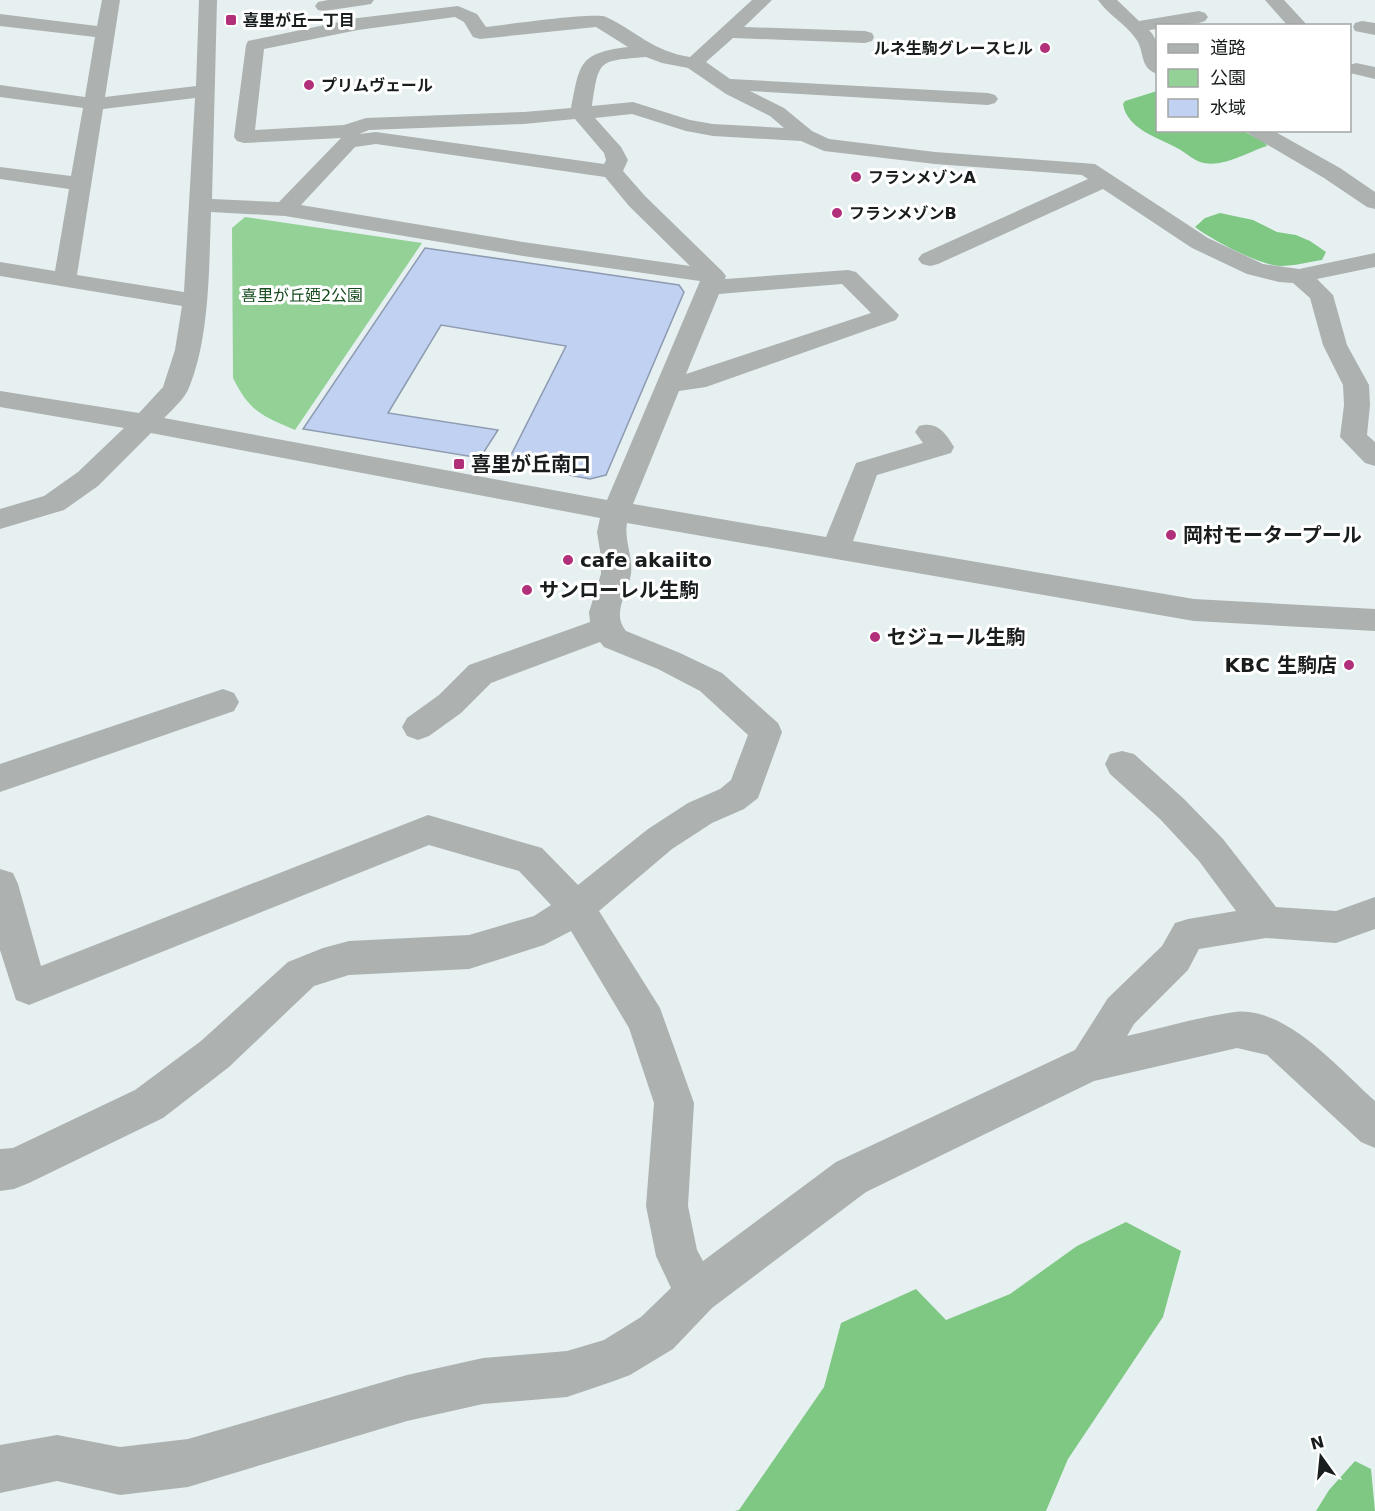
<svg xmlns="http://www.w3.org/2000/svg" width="1375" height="1511" font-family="'DejaVu Sans','Noto Sans JP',sans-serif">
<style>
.green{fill:#93d197}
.forest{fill:#7ec884}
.water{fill:#c0d1f1;stroke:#8e9bb1;stroke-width:1.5}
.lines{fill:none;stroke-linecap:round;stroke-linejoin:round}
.minor{fill:#adb1b0;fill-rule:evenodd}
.poi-dot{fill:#b23079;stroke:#fff;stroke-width:2}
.labels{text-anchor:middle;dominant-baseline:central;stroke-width:6;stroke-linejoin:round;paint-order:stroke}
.far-poi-label{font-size:16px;font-weight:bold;fill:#191d1d;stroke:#fff;text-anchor:start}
.far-park-label{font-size:16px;fill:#154a1d;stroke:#fff}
.poi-label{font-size:20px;font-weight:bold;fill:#191d1d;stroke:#fff;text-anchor:start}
</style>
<rect width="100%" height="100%" fill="#e6f0f1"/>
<path class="green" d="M245,217L422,243L295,430C261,415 250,412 233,378L232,228Z"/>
<path class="forest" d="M1157,91L1158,130L1243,131L1265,142L1267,146C1248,152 1224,167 1204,163C1196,162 1186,153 1179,149C1160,138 1127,130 1123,104L1125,101Z
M1220,213L1253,220L1277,232L1296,235L1310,241L1326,252L1322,260C1309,262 1294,266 1280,266C1259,265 1212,240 1195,227L1205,218Z
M1126,1222L1181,1251L1163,1317L1068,1459L1046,1511H735L739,1510L824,1387L841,1323L916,1289L946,1320L1010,1294L1077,1246Z
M1355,1461L1371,1469L1375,1511H1316L1329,1490Z"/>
<path class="water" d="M425,248L679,285L684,292L606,475L590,479L507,463L566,346L441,325L388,413L498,430L480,458L303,429Z"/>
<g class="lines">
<path class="minor" d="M102,0H120L105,97L196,86L199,0H217L212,199L279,202L341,138L244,143L237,141L234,137L246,45L248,41L358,18L458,6L477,14L486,27C505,25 594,12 606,17C638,32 652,51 690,57L752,0H772L744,27L865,31L872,33L874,37L872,41L865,43L733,38L706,62L730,79L988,93L995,95L998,99L995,103L988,105L750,91L784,108L812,131L829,139L935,152L1095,164L1208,238L1263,264L1299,269L1375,253V267L1317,279L1333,295L1347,345L1369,385L1370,405L1367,435L1375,442V466L1365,463L1340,437L1344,405L1343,385L1323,345L1310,298L1293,283L1279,282L1247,274L1192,248L1103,189L938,264L930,266L922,264L918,259L922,254L1088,179L1082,175L935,164L824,151L801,141L713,136L686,131L632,114L595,118L621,147L628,160L623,171L645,196L722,271L726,276L725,279L848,270L856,272L899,315L896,320L706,387L679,391L633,504L826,537L856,463L923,443L915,432L919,426C937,421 945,432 954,447L951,453L877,475L853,541L1194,599L1375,609V631L1194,621L627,523C624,540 633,556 631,574C628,593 611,613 626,631L680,653L722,673L778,723L782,732L758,798L744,809L712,823L672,849L599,911L660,1008L694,1103L688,1206L697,1250L703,1261L836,1162L1075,1050L1108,998L1162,946L1175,923L1188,919L1236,911L1199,861L1160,819L1110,774L1105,764L1110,754L1122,751L1134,754L1184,799L1223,839L1276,907L1336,911L1375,897V929L1336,943L1266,938L1199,949L1188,970L1134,1024L1127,1036C1162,1028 1199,1017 1235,1012C1286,1006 1340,1070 1375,1101V1148L1361,1142L1267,1055L1237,1048L1094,1081L866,1192L712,1308L673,1349L630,1375L614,1381L567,1397L483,1404L407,1421L188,1487L120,1495L57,1481L0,1493V1445L57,1435L120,1447L188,1439L407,1375L483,1358L567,1351L604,1340L641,1317L671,1288L656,1256L646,1206L654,1103L629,1028L571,931L544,945L469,969L349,975L314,986L229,1067L163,1118L29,1183L14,1189L0,1191V1149L13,1148L135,1090L201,1041L288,962L323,948L349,941L469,935L534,916L551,905L519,871L429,845L29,1005L16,1000L0,950V869L13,873L18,884L41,966L428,815L542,848L578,885L648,829L688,803L720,789L731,780L748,735L700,691L658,669L604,647L600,642L491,683L461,713L429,736L418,740L407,736L402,727L407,718L439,695L469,665L590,622L589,612L601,574V557L597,532L600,518L151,433L98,486L64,510L0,529V509L44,496L78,472L124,428L0,407V391L139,413L163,387L175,350L182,306L0,276V262L55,271L69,189L0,179V167L71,176L83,108L0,97V85L85,97L95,37L0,26V14L97,26ZM455,17L464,22L473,37L480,39L596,27L628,47C578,53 580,64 571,108L524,112L366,118L344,125L255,130L264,49L358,30ZM646,57L662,63L688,68L726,94L770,116L784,128L713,124L690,120L633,102L592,106C599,59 598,61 646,57ZM195,98L184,292L77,275L103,109ZM575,119L604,153L606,160L604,164L376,132L359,134L369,130L524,124ZM376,144L605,177L629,206L690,266L523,242L301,205L355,147ZM211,212L285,216L523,256L700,281L607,500L164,418C172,410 183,400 188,390C210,340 209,266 211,212ZM842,284L871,313L686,374L719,294Z
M328,0H374L371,4L365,5L324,11L318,10L315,6L318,2Z
M1098,0H1117L1139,21L1199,11L1205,13L1208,17L1205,21L1199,23L1158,26V29L1149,30C1161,42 1158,58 1158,74C1139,69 1145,51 1136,39C1126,24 1108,15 1098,0Z
M1265,0H1284L1308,26H1288Z
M1362,21L1375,23V35L1355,31L1353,27L1355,23Z
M1356,63L1375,67V79L1350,73V65Z
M1246,130H1272L1340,168L1375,192V209L1367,207L1324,178L1249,134Z
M223,689L234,693L239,702L234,711L0,792V764Z"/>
</g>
<g class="poi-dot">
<rect x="225" y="14" width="12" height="12" rx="3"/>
<circle cx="1045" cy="48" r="6"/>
<circle cx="309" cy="85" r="6"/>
<circle cx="856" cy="177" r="6"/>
<circle cx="837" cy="213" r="6"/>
<rect x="453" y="458" width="12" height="12" rx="3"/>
<circle cx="1171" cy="535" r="6"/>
<circle cx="568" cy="560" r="6"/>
<circle cx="527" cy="590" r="6"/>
<circle cx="875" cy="637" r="6"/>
<circle cx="1349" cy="665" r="6"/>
</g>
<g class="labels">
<g class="far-poi-label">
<text x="243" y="20">喜里が丘一丁目</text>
<text x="1033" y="48" text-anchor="end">ルネ生駒グレースヒル</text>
<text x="321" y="85">プリムヴェール</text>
<text x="868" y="177">フランメゾンA</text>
<text x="849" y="213">フランメゾンB</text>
</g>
<g class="far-park-label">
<text x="302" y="295">喜里が丘廼2公園</text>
</g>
<g class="poi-label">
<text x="471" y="464">喜里が丘南口</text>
<text x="1183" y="535">岡村モータープール</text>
<text x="580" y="560">cafe akaiito</text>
<text x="539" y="590">サンローレル生駒</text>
<text x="887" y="637">セジュール生駒</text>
<text x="1337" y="665" text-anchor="end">KBC 生駒店</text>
</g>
</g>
<rect x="1156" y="24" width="195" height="108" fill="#ffffff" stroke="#a3a5a5" stroke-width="1.5"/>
<rect x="1168" y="44" width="30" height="9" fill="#adb1b0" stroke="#a3a5a5" stroke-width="1.5"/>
<text x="1210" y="54" font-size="18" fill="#191d1d">道路</text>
<rect x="1168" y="69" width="30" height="18" fill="#93d197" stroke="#a3a5a5" stroke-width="1.5"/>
<text x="1210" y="84" font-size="18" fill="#191d1d">公園</text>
<rect x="1168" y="99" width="30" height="18" fill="#c0d1f1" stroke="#a3a5a5" stroke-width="1.5"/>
<text x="1210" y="114" font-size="18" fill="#191d1d">水域</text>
<g transform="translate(1321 1457) rotate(345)" stroke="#ffffff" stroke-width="4.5" paint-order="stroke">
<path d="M0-4.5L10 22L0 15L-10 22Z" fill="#191d1d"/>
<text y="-9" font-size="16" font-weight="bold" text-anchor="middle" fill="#191d1d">N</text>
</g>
</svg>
